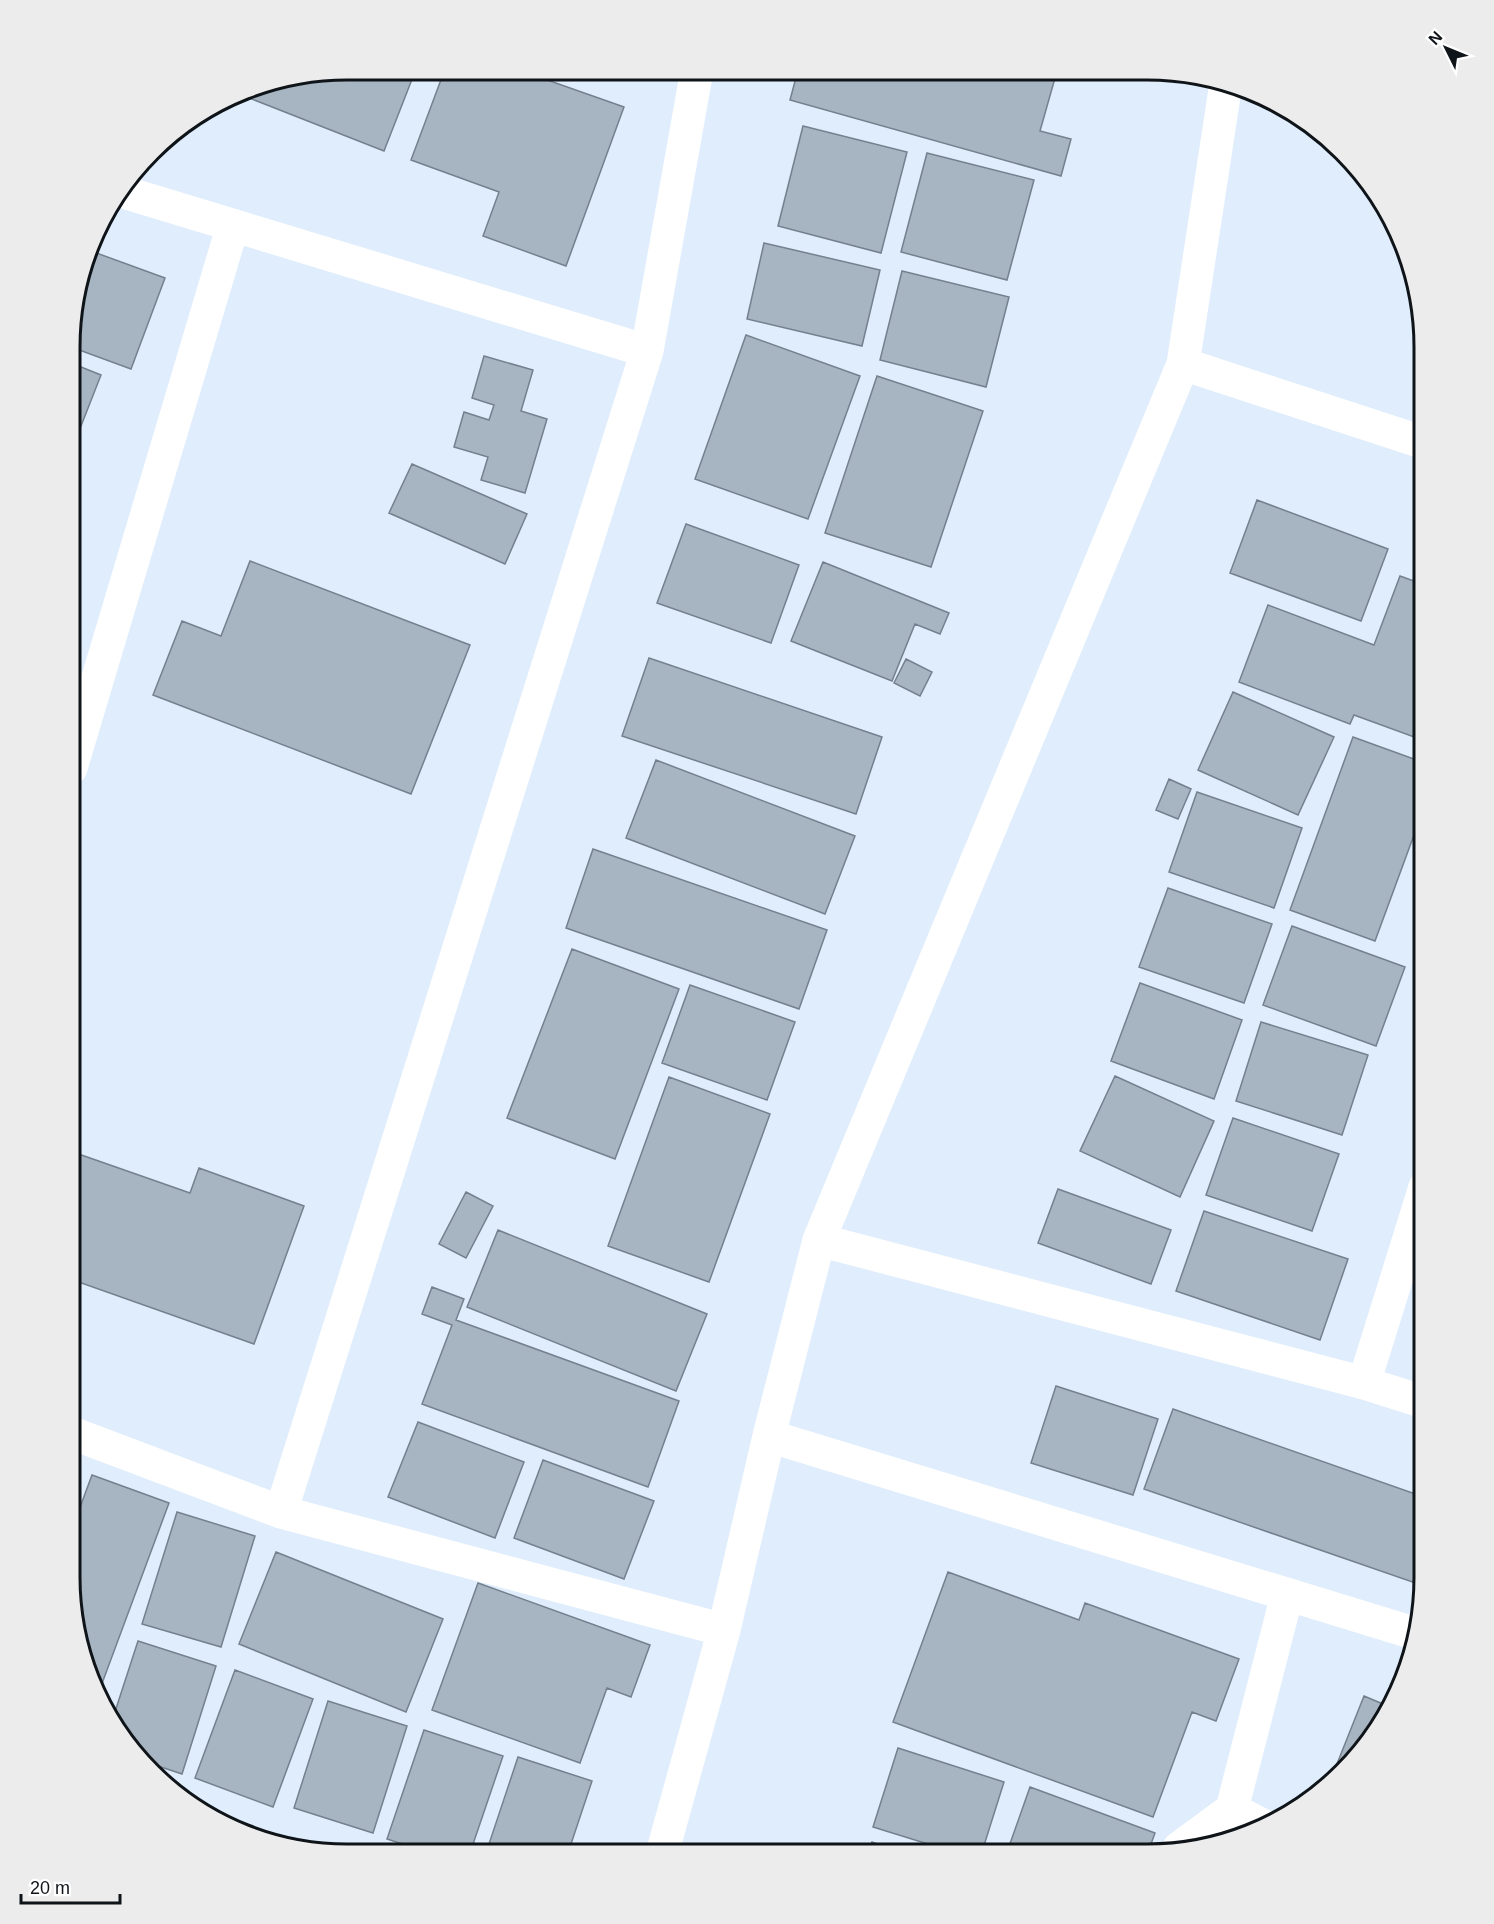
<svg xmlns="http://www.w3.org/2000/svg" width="1494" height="1924" font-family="Arial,sans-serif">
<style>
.building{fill:#a7b4c2;stroke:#74808e;stroke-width:1.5}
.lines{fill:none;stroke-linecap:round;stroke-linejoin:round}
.minor{stroke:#fff;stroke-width:33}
.rim{fill:none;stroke:#0f1419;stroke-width:3}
</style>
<rect width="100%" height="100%" fill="#dfedfc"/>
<path class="building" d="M346,69H416L384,151L239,94L257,84Z
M445,69L519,70L624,107L566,266L483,236L499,192L411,160Z
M798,70L1057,71L1040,131L1071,139L1061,176L790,100Z
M803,126L907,152L881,253L778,226Z
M927,153L1034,180L1007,280L901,252Z
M764,243L880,270L862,346L747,319Z
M91,251L165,278L131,369L71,347V310Z
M902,271L1009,297L986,387L880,360Z
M746,335L860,376L808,519L695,479Z
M484,356L533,370L521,411L547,419L525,493L481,480L488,457L454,447L464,412L489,420L494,405L472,398Z
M71,363L101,375L72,449H71Z
M877,376L983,411L931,567L825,533Z
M412,464L527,514L505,564L389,513Z
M1257,500L1388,549L1361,621L1230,573Z
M686,524L799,565L771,643L657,603Z
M250,561L470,645L411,794L153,695L182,621L221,636Z
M823,562L949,613L940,634L915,624L892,681L791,641Z
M1400,576L1425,585V741L1354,715L1350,724L1239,682L1268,605L1374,645Z
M649,658L882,737L856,814L622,736Z
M906,659L932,672L920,696L894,683Z
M1233,692L1334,737L1298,815L1198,770Z
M1353,737L1425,763V805L1375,941L1290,910Z
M656,760L855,836L825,914L626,838Z
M1169,779L1191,789L1178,819L1156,810Z
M1197,792L1302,828L1274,908L1169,872Z
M593,849L827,930L799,1009L566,928Z
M1168,888L1272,924L1244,1003L1139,967Z
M1292,926L1405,967L1376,1046L1263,1005Z
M572,949L679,989L615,1159L507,1118Z
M1140,983L1242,1020L1214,1099L1111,1061Z
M690,985L795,1022L767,1100L662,1063Z
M1261,1022L1368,1055L1342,1135L1236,1101Z
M1115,1076L1214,1121L1180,1197L1080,1151Z
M669,1077L770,1114L709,1282L608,1246Z
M1233,1118L1339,1154L1312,1231L1206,1195Z
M70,1151L190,1193L199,1168L304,1206L254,1344L70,1279Z
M1058,1189L1171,1230L1151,1284L1038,1243Z
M466,1192L493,1206L466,1258L439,1244Z
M1204,1211L1348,1259L1320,1340L1176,1291Z
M498,1230L707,1314L676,1391L467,1307Z
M432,1287L464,1299L456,1320L679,1401L648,1487L422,1404L452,1325L422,1314Z
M1056,1386L1158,1419L1133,1495L1031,1463Z
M1173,1409L1424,1497V1586L1144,1489Z
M418,1422L524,1462L495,1538L388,1497Z
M543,1460L654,1501L624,1579L514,1538Z
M92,1475L169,1503L97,1697L69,1578V1537Z
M177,1512L255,1536L221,1647L142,1624Z
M276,1552L443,1619L406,1712L239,1644Z
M948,1572L1079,1620L1085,1603L1239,1659L1216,1721L1192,1712L1153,1817L893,1722Z
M478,1583L650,1645L631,1697L607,1688L580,1763L432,1710Z
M138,1641L216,1666L182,1774L137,1759L112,1721Z
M235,1670L313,1699L273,1807L195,1778Z
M1364,1696L1390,1707L1378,1732L1327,1789Z
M328,1701L407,1726L373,1833L294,1808Z
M424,1730L503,1756L470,1853H430L387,1839Z
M898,1748L1004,1782L981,1855L960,1854L873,1827Z
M518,1757L592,1781L568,1853H486Z
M1030,1787L1155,1833L1147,1855H1006Z
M872,1842L904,1854H867Z"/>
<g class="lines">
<path class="minor" d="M120,191L647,351
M1183,364L1226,83
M71,768L233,225
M819,1240L1364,1383L1425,1187
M1364,1383L1424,1402
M69,1432L281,1512L724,1630
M769,1436L1417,1634
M281,1512L647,351L697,70
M1266,1827L1232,1809L1287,1595
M1179,1848L1232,1809
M662,1854L724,1630L769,1436L819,1240L1183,364L1425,443"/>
</g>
<path d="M0 0H1494V1924H0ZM347 80H1147A267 267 0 0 1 1414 347V1577A267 267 0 0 1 1147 1844H347A267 267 0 0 1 80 1577V347A267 267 0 0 1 347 80Z" fill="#ececed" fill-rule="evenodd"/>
<path class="rim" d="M347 80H1147A267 267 0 0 1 1414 347V1577A267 267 0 0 1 1147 1844H347A267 267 0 0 1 80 1577V347A267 267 0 0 1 347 80Z"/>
<g transform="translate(1446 48) rotate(313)" stroke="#ffffff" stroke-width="4.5" paint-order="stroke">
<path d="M0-4.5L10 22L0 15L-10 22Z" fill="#0f1419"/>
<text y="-9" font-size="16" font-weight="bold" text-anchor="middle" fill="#0f1419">N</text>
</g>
<path d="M21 1894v9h99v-9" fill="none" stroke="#0f1419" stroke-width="3"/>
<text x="30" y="1894" font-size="18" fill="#0f1419" stroke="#ffffff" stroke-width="4.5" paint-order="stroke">20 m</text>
</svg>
